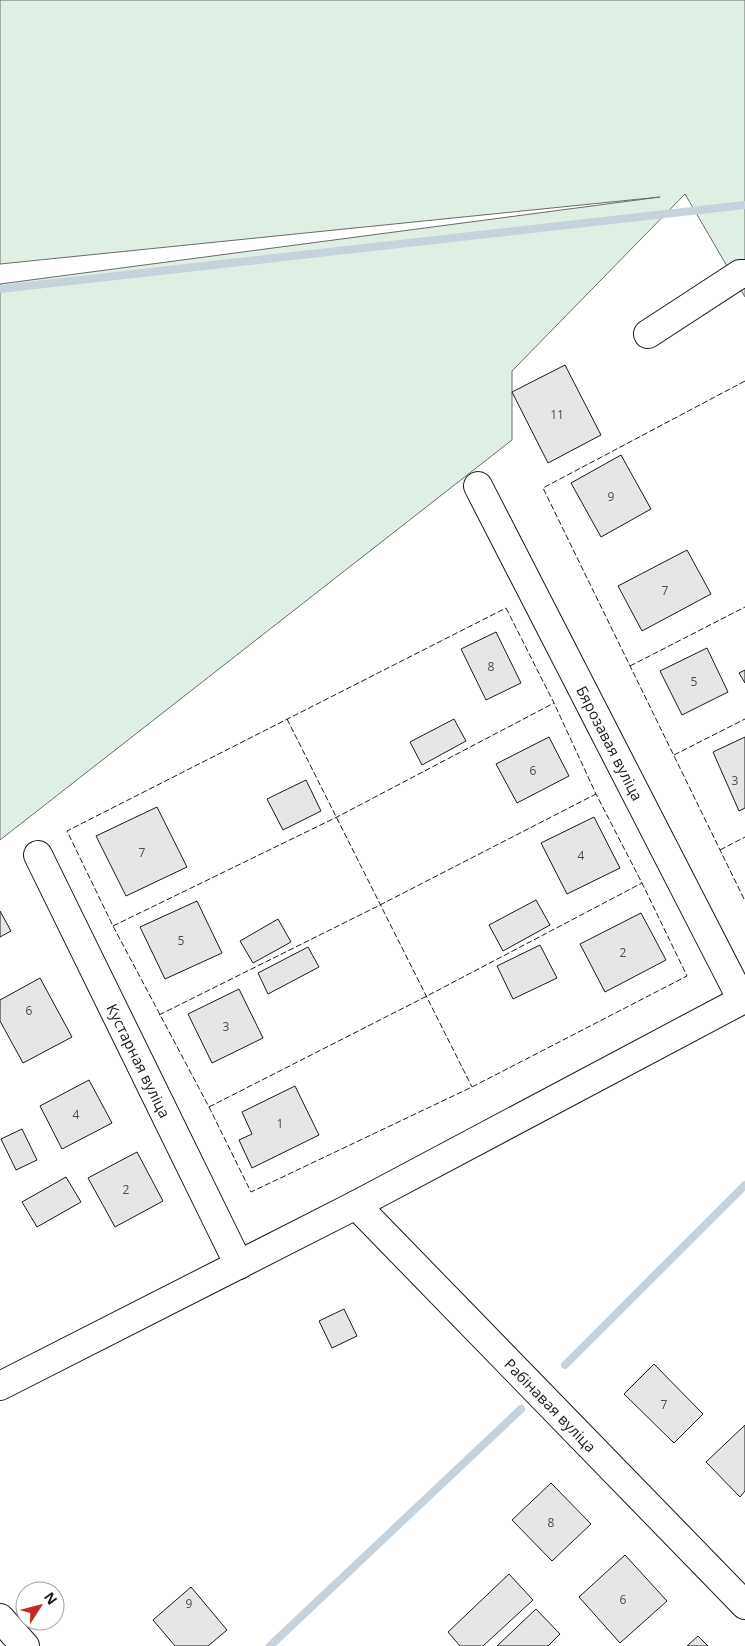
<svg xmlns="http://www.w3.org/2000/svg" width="745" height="1646" font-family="'Open Sans',sans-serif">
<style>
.green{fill:#e0efe3;stroke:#6a6a6a}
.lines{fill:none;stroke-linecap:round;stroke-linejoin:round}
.stream{stroke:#c6d2dc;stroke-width:8}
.building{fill:#e6e6e6;stroke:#1a1a1a}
.minor-casing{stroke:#1a1a1a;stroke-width:30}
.minor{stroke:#fff;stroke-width:28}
.fence{stroke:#1a1a1a;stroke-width:1;stroke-dasharray:6 2.5;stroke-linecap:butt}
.labels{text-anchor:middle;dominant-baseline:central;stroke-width:4;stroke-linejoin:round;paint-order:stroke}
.number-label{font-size:12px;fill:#4d4d4d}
.street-label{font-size:15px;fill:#1a1a1a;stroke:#fff}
</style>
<rect width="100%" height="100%" fill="#fff"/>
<path class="green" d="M0,0H745V297L685,194L512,371V440L0,840V284L660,197L0,264Z"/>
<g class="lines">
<path class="stream" d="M0,289L745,205
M565,1365L745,1185
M270,1646L521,1409"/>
</g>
<path class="building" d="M565,365L601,435L548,463L512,392Z
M621,455L651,509L601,537L571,483Z
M687,550L711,594L642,631L618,586Z
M496,632L521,683L486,700L461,649Z
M707,648L728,692L682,715L660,671Z
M745,670V683L739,673Z
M454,719L466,741L422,765L410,742Z
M549,737L569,776L517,803L496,764Z
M745,737V808L739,811L713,752Z
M306,780L321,811L283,830L267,799Z
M157,807L187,867L126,896L96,836Z
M594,817L620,868L567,894L541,843Z
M536,900L550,925L503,951L489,925Z
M197,901L222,953L165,979L140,927Z
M0,911L11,931L0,937Z
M641,913L666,960L605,992L580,944Z
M278,919L291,942L253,963L240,941Z
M540,945L557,978L513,999L497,966Z
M308,947L319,967L268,994L258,973Z
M40,978L72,1037L23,1063L0,1021V1000Z
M239,989L263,1038L212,1063L188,1014Z
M89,1080L112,1123L62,1149L40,1106Z
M295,1086L319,1135L252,1168L239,1140L252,1134L242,1112Z
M22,1129L37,1160L16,1170L1,1139Z
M137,1152L163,1201L115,1227L88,1178Z
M66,1177L81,1202L37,1227L22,1202Z
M344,1309L357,1336L332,1348L319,1321Z
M654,1364L703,1414L674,1443L624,1394Z
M745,1425V1491L740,1497L706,1462Z
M551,1483L591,1524L552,1561L512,1520Z
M625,1555L667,1601L620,1643L579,1597Z
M509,1574L533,1600L483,1646H460L448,1632Z
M191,1587L227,1630L208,1646H175L153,1620Z
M536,1609L560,1634L548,1646H497Z
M698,1636L708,1646H687Z"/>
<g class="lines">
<defs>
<g id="minor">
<path d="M648,334L740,274H745"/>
<path id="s1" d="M478,486L742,1000"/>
<path id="s2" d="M38,855L239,1265"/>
<path id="s3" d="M356,1205L745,1605"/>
<path d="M0,1386L356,1205L742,1000"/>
<path d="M0,1618L25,1646"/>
</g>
</defs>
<use href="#minor" class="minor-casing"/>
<use href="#minor" class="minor"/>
<path class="fence" d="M745,381L543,488L745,901
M506,608L554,703L596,794L642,883L687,976L472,1087L251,1192L209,1107L113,926L67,831Z
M630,666L745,607
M287,719L472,1087
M674,755L745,719
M720,850L745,837
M113,926L337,817L554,703
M159,1015L380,905L596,794
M209,1107L427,996L642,883"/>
</g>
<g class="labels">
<g class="number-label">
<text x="557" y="414">11</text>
<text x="611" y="496">9</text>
<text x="665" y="590">7</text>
<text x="491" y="666">8</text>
<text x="694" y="681">5</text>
<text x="533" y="770">6</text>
<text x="735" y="780">3</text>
<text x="142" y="852">7</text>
<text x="581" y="855">4</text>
<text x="181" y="940">5</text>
<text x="623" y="952">2</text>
<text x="29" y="1010">6</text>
<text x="226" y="1026">3</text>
<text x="76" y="1114">4</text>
<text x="280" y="1123">1</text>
<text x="126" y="1189">2</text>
<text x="664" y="1404">7</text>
<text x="551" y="1522">8</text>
<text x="623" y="1599">6</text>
<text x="189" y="1603">9</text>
</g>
<g class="street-label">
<text stroke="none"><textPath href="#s1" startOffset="289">Бярозавая вуліца</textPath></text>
<text stroke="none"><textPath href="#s2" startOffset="229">Кустарная вуліца</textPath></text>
<text stroke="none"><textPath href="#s3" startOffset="279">Рабінавая вуліца</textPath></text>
</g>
</g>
<g transform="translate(40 1606) rotate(54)"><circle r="24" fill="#ffffff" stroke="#a3a3a3"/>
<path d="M0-4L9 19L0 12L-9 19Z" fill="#c62828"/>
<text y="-8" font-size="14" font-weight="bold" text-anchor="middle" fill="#1a1a1a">N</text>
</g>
</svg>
